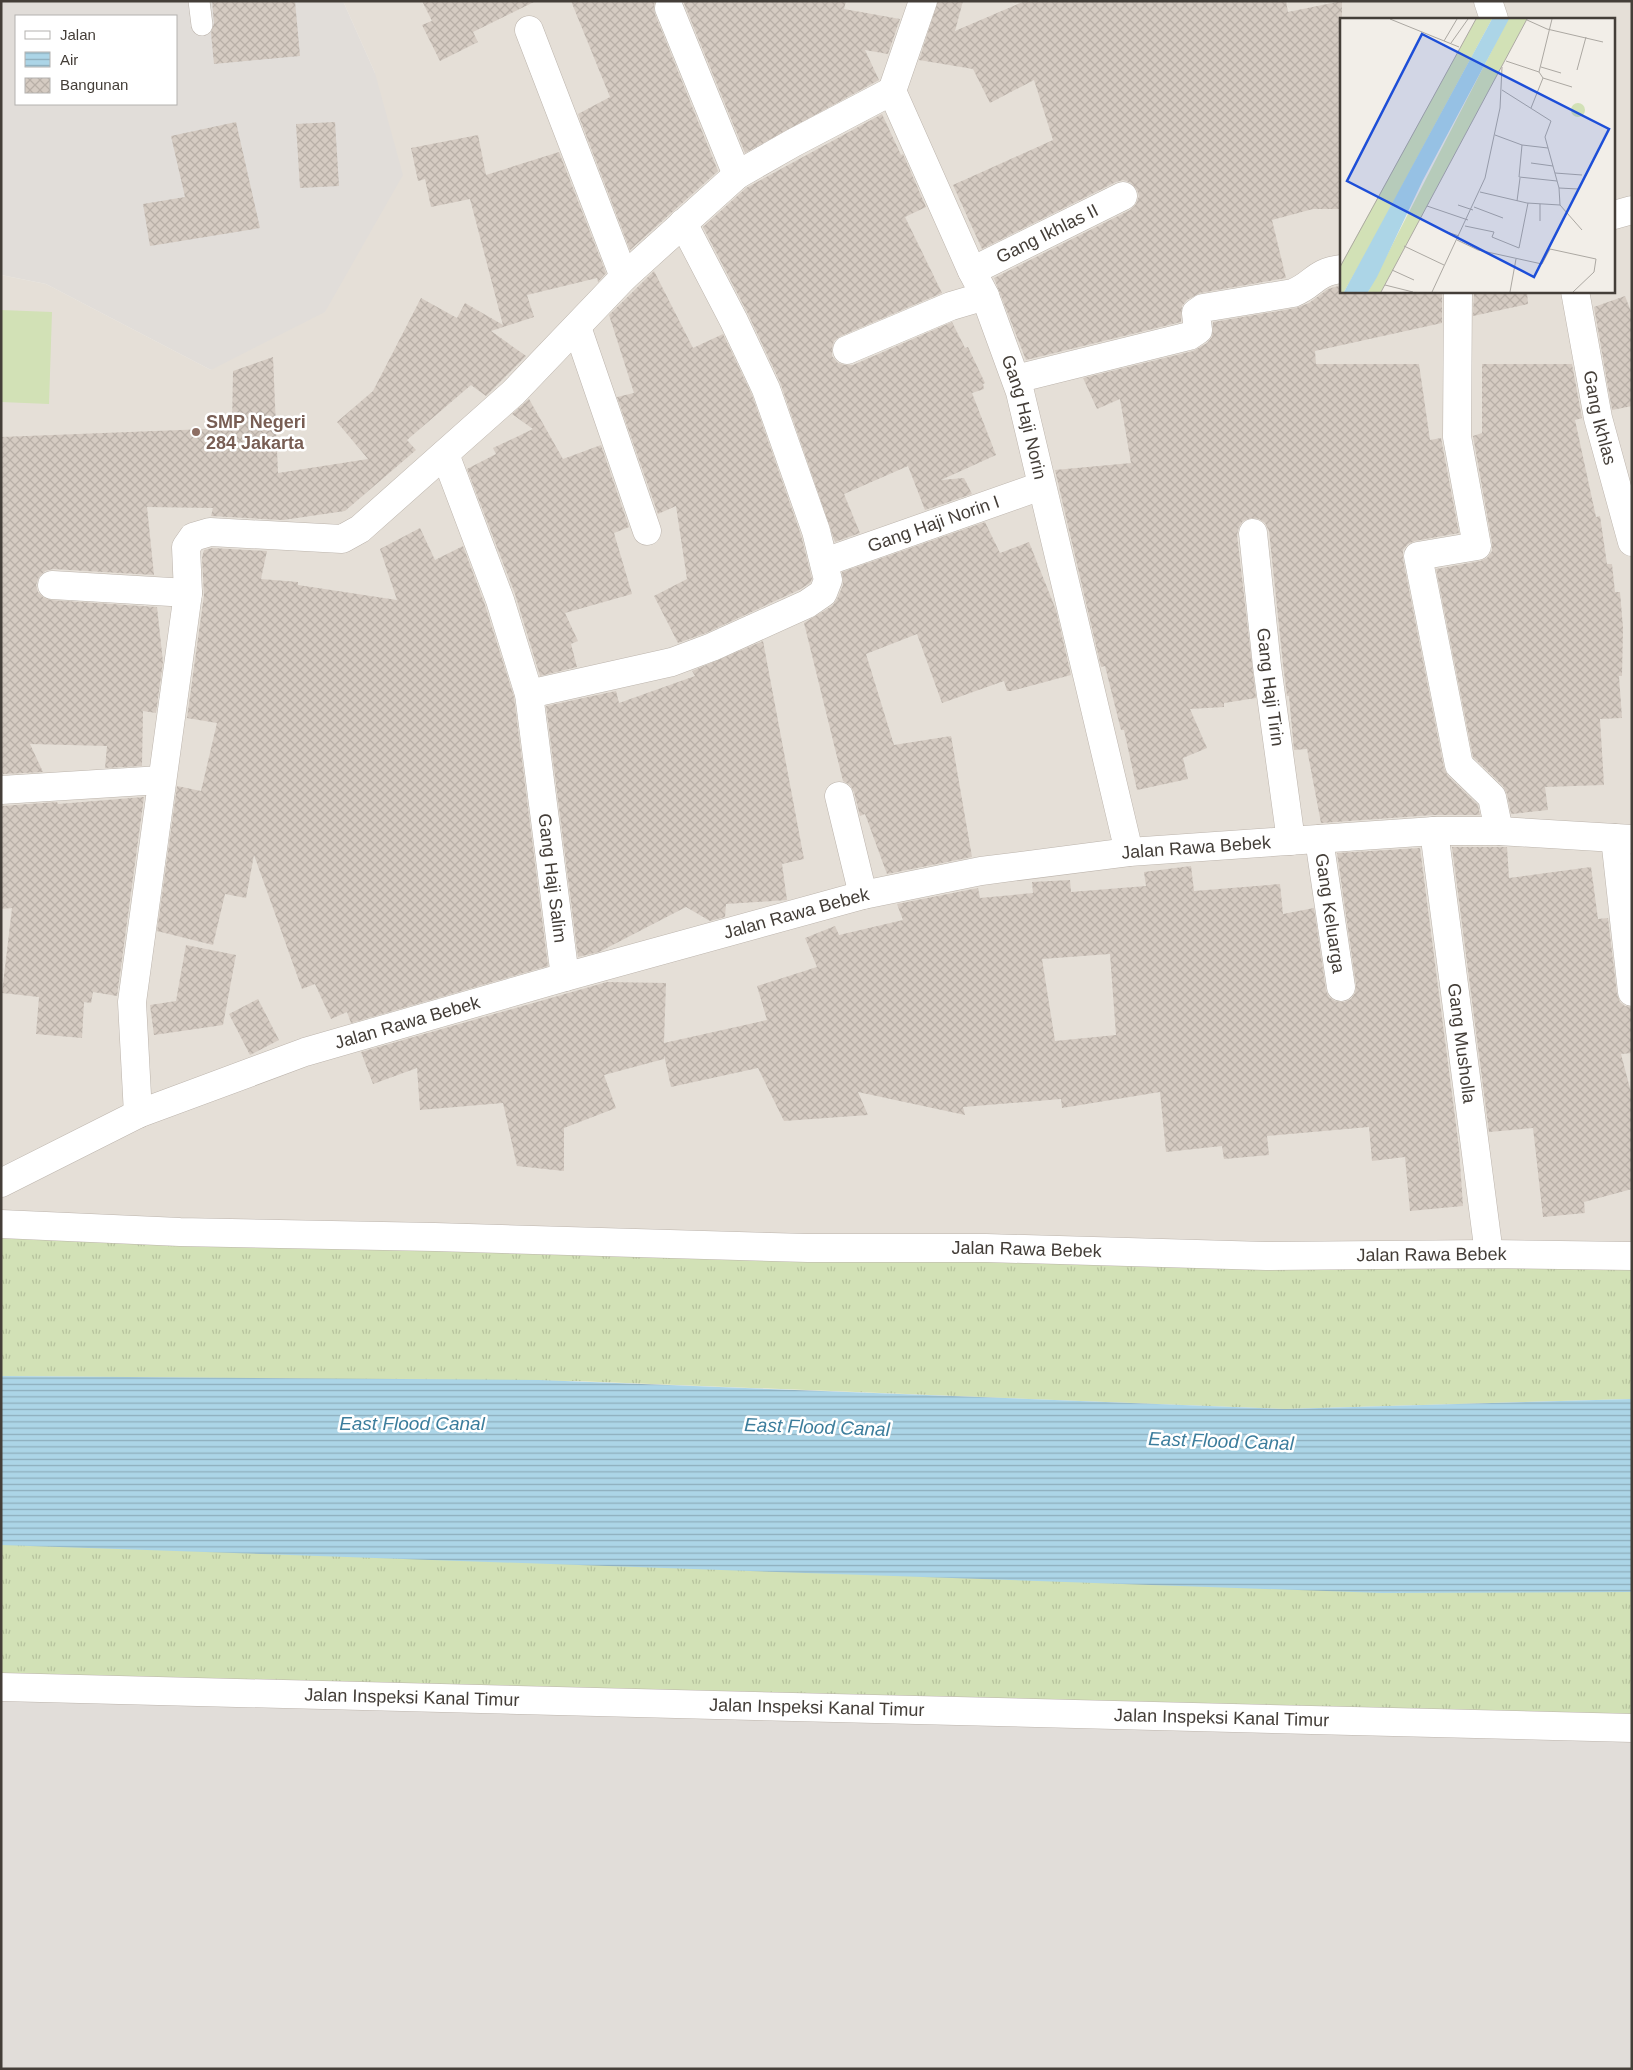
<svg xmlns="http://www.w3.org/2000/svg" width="1633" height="2070" font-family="Arial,sans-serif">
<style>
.residential{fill:#e5dfd7;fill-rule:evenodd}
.industrial{fill:#e1ddd9;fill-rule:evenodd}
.grass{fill:url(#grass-tufts)}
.pitch{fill:#d2e1b6}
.water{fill:url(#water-rules)}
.building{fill:url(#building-cross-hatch);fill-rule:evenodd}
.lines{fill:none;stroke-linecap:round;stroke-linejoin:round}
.service-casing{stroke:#bcb4ac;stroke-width:22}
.minor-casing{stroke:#bcb4ac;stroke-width:29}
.tertiary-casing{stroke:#bcb4ac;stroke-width:29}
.service{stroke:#fff;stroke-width:21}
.minor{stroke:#fff;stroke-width:28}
.tertiary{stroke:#fff;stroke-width:28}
.education-dot{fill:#8d6e63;stroke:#fff;stroke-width:2}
.labels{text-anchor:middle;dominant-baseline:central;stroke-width:5;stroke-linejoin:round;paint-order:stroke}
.street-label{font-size:18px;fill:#443e38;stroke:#fff}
.education-label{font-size:18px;font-weight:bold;fill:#785e54;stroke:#fff;text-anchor:start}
.water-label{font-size:19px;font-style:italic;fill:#3c7d9c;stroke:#fff}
.inset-road{fill:none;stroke:#aca8a2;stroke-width:1}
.view{fill:#1d4ed8;fill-opacity:0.15;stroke:#1d4ed8;stroke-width:2.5}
.inset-edge{fill:none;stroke:#443e38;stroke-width:2.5}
</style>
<defs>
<pattern id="grass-tufts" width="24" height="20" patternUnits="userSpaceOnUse" patternTransform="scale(1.25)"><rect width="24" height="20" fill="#d2e1b6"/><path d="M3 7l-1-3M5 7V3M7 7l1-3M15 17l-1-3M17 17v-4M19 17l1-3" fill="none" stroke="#b6c29d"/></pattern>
<pattern id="water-rules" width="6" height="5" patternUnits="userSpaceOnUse" patternTransform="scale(1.25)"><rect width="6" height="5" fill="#acd5e7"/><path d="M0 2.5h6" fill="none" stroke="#8eaebc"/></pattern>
<pattern id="building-cross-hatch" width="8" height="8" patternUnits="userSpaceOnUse" patternTransform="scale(1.25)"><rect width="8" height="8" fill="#d5cbc2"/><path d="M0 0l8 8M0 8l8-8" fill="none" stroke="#b8afa7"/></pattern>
</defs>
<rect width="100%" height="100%" fill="#f2eee8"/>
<path class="residential" d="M343,1H1632V1257L1,1224V275L46,284L211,370L375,73ZM1342,19H1614V291H1342Z"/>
<path class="industrial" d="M1,1H343L375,73L403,175L325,312L211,370L46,284L1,275ZM16,16H176V104H16Z
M1,1698L1632,1732V2069H2Z"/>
<path class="grass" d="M1,1224L1632,1257V1399L1285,1409L575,1381L1,1376Z
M1,1542L1632,1592V1728L1,1684Z"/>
<path class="pitch" d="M1,310L52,312L49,404L1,402Z"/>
<path class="water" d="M1,1376L539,1380L1285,1409L1632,1399V1592L1382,1593L1,1545Z"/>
<path class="building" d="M212,1H295L300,56L214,64L211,33L214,23Z
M422,1H536L473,32L478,42L440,61L422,25L432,21Z
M571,1H655L654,6L655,14L718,171L630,250L578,114L610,97Z
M683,1H846L844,9L900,19L888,54L865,50L879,80L745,153Z
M938,1H963L955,31L1025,1H1286L1288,12L1342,1V209H1313L1272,220L1286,278L1200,293L1187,300L1182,306L1181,322L1026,360L994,278L1130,210L1136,204L1139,196L1137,190L1131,183L1123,180L1116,182L982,249L953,185L1053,140L1034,80L990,103L973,69L919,60Z
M882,114L901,155L903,154L926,207L905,217L942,293L841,336L834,341L832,348V356L838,363L845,365H853L952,322L965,348L968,347L985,383L983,384L984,389L972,393L996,455L941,480L964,478L972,494L925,510L908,466L844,494L860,533L835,542L780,382L748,314L703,227L746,188Z
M236,122L260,228L150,246L143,204L185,197L171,136Z
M335,122L339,186L300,188L296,124Z
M478,135L486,175L559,152L606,273L598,282L597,278L527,295L534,317L491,331L526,356L486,396L471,385L407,440L416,450L345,511L283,520L211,516L213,508L147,507L154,575L53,569L45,571L39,577L36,585L38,592L44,598L51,600L157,607L163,662L156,713L143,711L142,766L105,768L107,746L30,744L43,772L3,774L1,770V437L232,428L233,371L273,357L278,473L368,459L337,422L373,391L421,298L457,318L465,303L503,325L470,199L431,207L425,179L418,181L411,148Z
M654,271L693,348L723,334L752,395L801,535L812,579L810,583L799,590L706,633L678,643L654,596L687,579L676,506L658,514L617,397L634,393L609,315Z
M1342,285V291H1442V323L1315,351L1316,364H1419L1430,440L1441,438L1459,533L1415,541L1408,544L1403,550V559L1444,768L1448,776L1478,805L1480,815H1433L1321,823L1307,749L1294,750L1289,696H1287L1283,664L1269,531L1265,523L1259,519L1251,518L1243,521L1239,527L1237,535L1256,698L1224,703V707L1190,709L1207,748L1183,758L1188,779L1137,790L1124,730H1121L1105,666L1101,667L1055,470L1131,463L1120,399L1097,409L1083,378L1193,351L1207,343L1212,337L1213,322L1296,308L1309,303L1328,289Z
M1474,291H1527L1528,304L1473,316Z
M1625,296L1632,314V406L1612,410L1594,307Z
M1482,364H1572L1582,418L1575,420L1596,517L1600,516L1607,564H1612L1615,592H1620L1623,628L1622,676H1619L1622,718L1600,719L1604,785L1545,787L1548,810L1511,814L1507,794L1503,786L1473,757L1436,569L1480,561L1487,558L1492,551V543L1473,436L1482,433Z
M529,399L563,459L601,445L629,527L614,533L632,594L565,613L578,641L571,644L577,667L540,676L515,594L467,469L496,454L493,448L533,429L512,414Z
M985,522L1000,553L1029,542L1056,610L1071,675L1011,691H1007L1004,681L942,703L917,634L866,654L894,745L951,736L972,857L887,874L865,814L860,816L854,792L850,785L843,781L804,623L832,606L837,599L843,585L842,572Z
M420,528L435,560L463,546L485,605L514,697L548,966L351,1023L347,1012L331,1019L315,984L302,989L254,855L246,898L225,894L213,945L157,931L177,786L201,791L217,723L187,718L204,595L202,558L204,550L212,548L267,551L261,579L298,582V585L397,600L380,549Z
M763,641L804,859L782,864L787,900L726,904L725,917L710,921L686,907L599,952L578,957L546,706L616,691L619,703L695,676L692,671Z
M144,797L117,996L93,992L91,1003L84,1002L82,1038L36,1034L39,997L2,993L12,908L1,909V806L57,802L58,804Z
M1452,847H1507L1509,878L1591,867L1598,919L1608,918L1617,994L1620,1002L1625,1006L1632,1007V1053L1621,1054L1632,1096V1189L1584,1202L1585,1213L1543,1217L1533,1128L1489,1132Z
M1420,848L1459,1148L1463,1206L1410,1211L1405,1157L1372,1161L1369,1127L1267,1136L1269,1155L1224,1159L1222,1146L1166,1152L1160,1092L1062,1108L1061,1099L963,1107L965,1115L858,1092L868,1115L784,1121L758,1068L671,1087L664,1055V1059L604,1075L616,1108L564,1128V1171L517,1166L503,1103L420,1110L417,1068L373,1084L361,1052L607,982L666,983L664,1043L767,1020L757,986L817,967L805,938L835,926L839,935L903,920L897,904L978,888L980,898L1033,893L1032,882L1070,880L1071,892L1146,886L1144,872L1191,866L1194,891L1280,884L1283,914L1314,908L1326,990L1329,997L1335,1001L1344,1002L1351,999L1355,993L1356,985L1337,853ZM1110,954L1116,1035L1055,1041L1042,959Z
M186,945L236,955L223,1025L154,1035L150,1005L176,1001Z
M258,999L279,1040L250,1055L229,1014Z"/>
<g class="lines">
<defs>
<path id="service" d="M199,1L202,25"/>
<g id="minor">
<path id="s1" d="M923,1L892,91L971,269L985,296L1020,392L1129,852"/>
<path d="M1488,1L1494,19"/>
<path d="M669,8L737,175"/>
<path d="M529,30L624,277"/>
<path d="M1614,215L1632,210"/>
<path id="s2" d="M972,271L1123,196"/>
<path d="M1458,291L1457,437L1477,546L1418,556L1459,765L1492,797L1499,831"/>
<path id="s3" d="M1575,291L1598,418L1632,542"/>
<path d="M577,327L647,531"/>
<path d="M847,350L951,306L985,296"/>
<path d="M1016,379L1189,336L1198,330L1196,313L1203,308L1293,293C1315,284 1314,272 1342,269"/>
<path id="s4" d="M445,454L500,600L529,694L565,977"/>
<path id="s5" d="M1253,533L1267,666L1291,841"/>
<path id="s6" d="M825,562L1041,486"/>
<path d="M52,585L188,593"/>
<path d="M529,694L672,662L712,647L807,604L823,593L828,580L816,531L766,389L734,321L683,223"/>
<path d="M1,790L161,780"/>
<path d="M839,796L863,895"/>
<path id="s7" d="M1434,831L1489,1254"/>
<path d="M1615,838L1632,992"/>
<path id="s8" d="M1319,839L1341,987"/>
<path d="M138,1114L132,1002L188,593L186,547L193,537L210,532L342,539L360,529L513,393L624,277L737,175L793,143L892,91"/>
</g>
<g id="tertiary">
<path id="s9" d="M1,1183L138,1114L305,1052L565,977L863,895L981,871L1129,852L1434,831H1499L1632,839"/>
<path id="s10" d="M1,1224L180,1232L435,1237L808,1248H986L1266,1256L1489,1254L1632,1256"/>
<path id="s11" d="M1,1687L1632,1728"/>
</g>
</defs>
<use href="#service" class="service-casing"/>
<use href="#minor" class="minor-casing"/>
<use href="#tertiary" class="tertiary-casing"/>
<use href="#service" class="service"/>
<use href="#minor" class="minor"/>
<use href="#tertiary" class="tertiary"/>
</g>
<circle class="education-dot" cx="196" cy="432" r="5"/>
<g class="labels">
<g class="street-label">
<text stroke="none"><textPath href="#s2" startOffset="84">Gang Ikhlas II</textPath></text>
<text stroke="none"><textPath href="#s1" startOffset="448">Gang Haji Norin</textPath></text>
<text stroke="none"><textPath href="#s3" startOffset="129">Gang Ikhlas</textPath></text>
<text stroke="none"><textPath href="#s6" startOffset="115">Gang Haji Norin I</textPath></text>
<text stroke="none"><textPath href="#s5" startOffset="155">Gang Haji Tirin</textPath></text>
<text stroke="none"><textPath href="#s9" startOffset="1248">Jalan Rawa Bebek</textPath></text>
<text stroke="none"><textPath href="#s4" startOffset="440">Gang Haji Salim</textPath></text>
<text stroke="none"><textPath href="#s8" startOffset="75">Gang Keluarga</textPath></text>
<text stroke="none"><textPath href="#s9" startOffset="842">Jalan Rawa Bebek</textPath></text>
<text stroke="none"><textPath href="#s9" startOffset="438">Jalan Rawa Bebek</textPath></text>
<text stroke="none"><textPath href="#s7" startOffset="214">Gang Musholla</textPath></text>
<text stroke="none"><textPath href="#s10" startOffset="1026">Jalan Rawa Bebek</textPath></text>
<text stroke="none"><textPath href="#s10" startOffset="1431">Jalan Rawa Bebek</textPath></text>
<text stroke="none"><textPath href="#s11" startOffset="411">Jalan Inspeksi Kanal Timur</textPath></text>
<text stroke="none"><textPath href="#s11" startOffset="816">Jalan Inspeksi Kanal Timur</textPath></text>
<text stroke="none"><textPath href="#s11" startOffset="1221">Jalan Inspeksi Kanal Timur</textPath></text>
</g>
<g class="education-label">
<text x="206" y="422">SMP Negeri<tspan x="206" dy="21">284 Jakarta</tspan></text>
</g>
<g class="water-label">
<text x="412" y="1423">East Flood Canal</text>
<text transform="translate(817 1427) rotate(2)">East Flood Canal</text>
<text transform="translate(1221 1441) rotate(2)">East Flood Canal</text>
</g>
</g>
<g transform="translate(1340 18)">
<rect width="275" height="275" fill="#f2eee8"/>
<path d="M136,1H152L21,244L4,274H0V248ZM168,1H187L41,274H28Z" fill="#d2e1b6"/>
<path d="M231 92a7 7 0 1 1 14 0a7 7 0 1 1-14 0Z" fill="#d2e1b6"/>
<path d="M152,1H169L83,162L37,259L28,274H4Z" fill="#acd5e7"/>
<path class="inset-road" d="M50,1L119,29M187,2L207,11L263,24M104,23L117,1M111,25L128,1M166,43L199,54L203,60L191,90M201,49L221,55M237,52L246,19M199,54L212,1M203,60L232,69M162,72L211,103L205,119L219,170L220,187M155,117L182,127L208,130M182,127L179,159L217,163M191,145L213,148M215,155L242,157M219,170L238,171M140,174L187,185L220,187L242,212M177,183L180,160M118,187L133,192M87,188L128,202M134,189L163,200M200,203V186M125,208L154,214L152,219L179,230L188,185M104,213L119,218M117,222L138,232L202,246L210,231L256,241L254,254L233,274M64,228L104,247M0,249L136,1M52,252L74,262M45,267L73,274M41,274L187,1M92,274L145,160L160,90L162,49M170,274L176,241"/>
<path class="view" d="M82,16L269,111L194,259L7,163Z"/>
<rect width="275" height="275" class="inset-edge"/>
</g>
<rect width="1633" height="2070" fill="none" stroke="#443e38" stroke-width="5"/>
<rect x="15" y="15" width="162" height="90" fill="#ffffff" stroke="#b4b2af"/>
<rect x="25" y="31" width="25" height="8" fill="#ffffff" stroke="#b4b2af"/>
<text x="60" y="40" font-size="15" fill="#443e38">Jalan</text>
<rect x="25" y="52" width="25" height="15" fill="url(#water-rules)" stroke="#b4b2af"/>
<text x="60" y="65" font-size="15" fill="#443e38">Air</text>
<rect x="25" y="78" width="25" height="15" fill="url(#building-cross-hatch)" stroke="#b4b2af"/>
<text x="60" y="90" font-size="15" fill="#443e38">Bangunan</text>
</svg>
